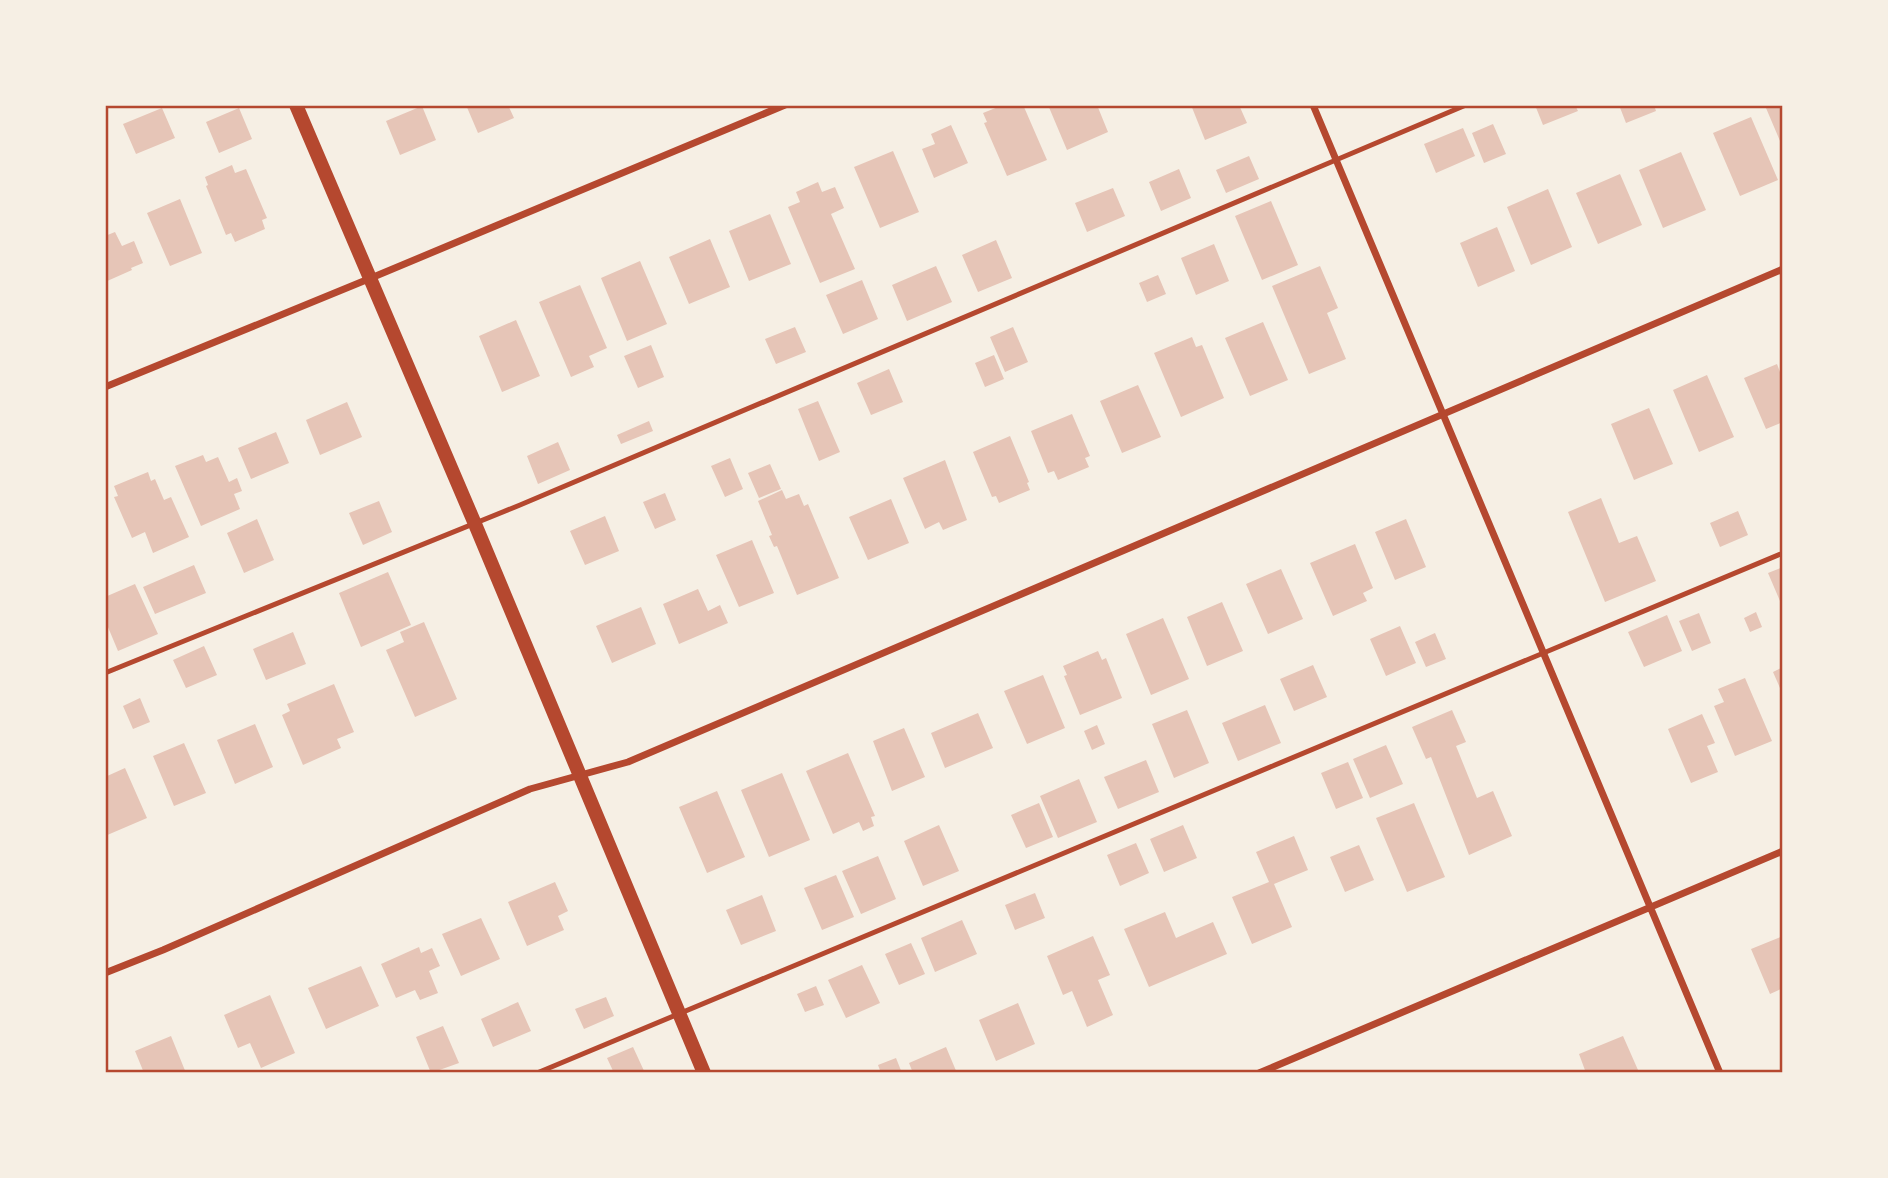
<svg xmlns="http://www.w3.org/2000/svg" width="1888" height="1178" font-family="'IBM Plex Sans',sans-serif">
<style>
.building{fill:#e6c5b7}
.lines{fill:none;stroke-linecap:round;stroke-linejoin:round}
.service{stroke:#b5482f;stroke-width:5}
.minor{stroke:#b5482f;stroke-width:7}
.secondary{stroke:#b5482f;stroke-width:14}
.neatline{fill:none;stroke:#b5482f;stroke-width:2.5}
</style>
<rect width="100%" height="100%" fill="#f6efe4"/>
<path class="building" d="M466,105H508L514,118L478,133Z
M1003,105L1024,107L1047,160L1007,176L984,123L987,122L983,113Z
M1048,105H1097L1108,132L1067,150Z
M1191,105H1239L1247,123L1205,140Z
M1535,105H1575L1578,111L1543,125Z
M1619,105H1654L1656,111L1626,123Z
M1775,105H1783V148L1766,108Z
M422,106L436,140L400,155L386,121Z
M162,108L175,138L136,154L123,124Z
M239,108L252,139L219,153L206,122Z
M1751,117L1778,180L1740,196L1713,133Z
M1493,124L1506,154L1484,163L1472,133Z
M951,125L968,163L934,178L922,149L935,144L931,134Z
M1463,128L1475,156L1436,173L1424,144Z
M893,151L919,212L880,228L854,167Z
M1681,152L1706,210L1663,228L1639,170Z
M1249,156L1259,179L1226,193L1216,170Z
M232,165L235,173L246,169L267,218L262,220L265,229L235,242L231,233L226,235L206,186L208,185L205,177Z
M1179,169L1191,198L1161,211L1149,182Z
M1620,174L1642,225L1598,244L1576,193Z
M818,182L822,192L835,187L844,208L831,214L855,269L820,283L788,207L800,202L796,192Z
M1113,188L1125,216L1087,232L1075,203Z
M1548,189L1572,247L1531,265L1507,207Z
M180,199L202,253L170,266L147,213Z
M1271,201L1298,265L1262,280L1235,216Z
M770,214L791,264L749,281L729,231Z
M1497,227L1515,271L1478,287L1460,243Z
M115,232L122,246L134,241L143,263L131,268L132,270L105,282V236Z
M710,239L730,287L689,304L669,257Z
M996,240L1012,278L978,292L962,255Z
M1214,244L1229,281L1196,295L1181,258Z
M640,261L667,324L627,341L601,278Z
M936,266L952,302L907,321L892,285Z
M1320,266L1338,308L1327,313L1346,359L1309,374L1272,286Z
M1158,275L1166,294L1147,302L1139,283Z
M862,280L878,319L843,334L826,295Z
M580,285L607,348L589,356L594,367L571,377L539,302Z
M516,320L540,376L502,392L479,336Z
M1263,322L1288,380L1250,396L1225,338Z
M795,327L806,352L776,364L765,339Z
M1013,327L1028,362L1005,372L990,337Z
M1192,337L1196,347L1202,345L1224,398L1181,417L1154,353Z
M651,345L664,377L638,388L624,356Z
M994,355L1004,379L985,387L975,363Z
M1777,364L1783,380V422L1766,429L1744,378Z
M889,369L903,402L871,415L857,383Z
M1707,375L1734,437L1699,452L1673,390Z
M1138,385L1161,437L1122,453L1100,401Z
M818,401L840,452L819,461L798,409Z
M347,402L362,437L320,455L306,420Z
M1649,408L1673,464L1634,480L1611,424Z
M1072,414L1090,456L1085,458L1089,467L1058,480L1054,471L1048,473L1031,431Z
M649,421L653,431L621,444L617,435Z
M276,432L289,463L251,479L238,448Z
M1010,436L1029,482L1027,483L1030,490L999,503L996,496L992,497L973,452Z
M558,442L570,470L538,484L527,456Z
M203,455L206,462L218,457L229,482L237,478L242,491L234,494L240,509L201,526L175,466Z
M730,458L743,489L725,497L711,466Z
M945,460L967,520L943,530L939,522L925,529L903,478Z
M770,464L781,489L759,498L748,473Z
M148,472L151,481L155,479L164,500L171,497L189,537L153,553L145,532L132,538L114,497L118,496L114,486Z
M782,490L786,499L799,494L804,506L808,504L839,578L797,595L777,546L774,547L769,536L772,535L758,501Z
M665,493L676,520L655,529L643,502Z
M1601,498L1619,543L1637,536L1656,581L1605,602L1568,512Z
M891,499L909,543L868,560L849,517Z
M379,501L392,532L363,545L349,513Z
M1738,511L1748,535L1720,547L1710,523Z
M605,516L619,551L585,565L570,531Z
M257,519L274,560L244,573L227,533Z
M1406,519L1426,567L1395,580L1375,532Z
M752,540L774,593L739,607L716,555Z
M1355,544L1373,588L1363,593L1367,601L1333,616L1310,563Z
M194,565L206,593L155,614L143,587Z
M1783,567V599L1780,601L1768,573Z
M1281,569L1303,619L1268,634L1246,584Z
M388,572L411,625L361,647L339,593Z
M135,584L158,634L118,651L105,620V597Z
M698,589L708,611L720,605L728,623L679,644L663,604Z
M1222,602L1243,651L1207,666L1187,617Z
M641,607L656,644L612,663L596,626Z
M1756,612L1762,627L1750,632L1744,618Z
M1699,613L1711,643L1692,651L1679,621Z
M1667,615L1682,651L1644,667L1628,632Z
M1163,618L1189,679L1151,695L1126,634Z
M424,622L457,699L415,717L386,650L404,642L400,632Z
M1400,626L1416,663L1386,676L1370,639Z
M293,632L306,664L266,680L253,649Z
M1435,633L1446,659L1426,667L1415,642Z
M204,646L217,675L186,688L173,660Z
M1098,651L1102,660L1106,658L1122,698L1080,715L1064,676L1067,675L1063,666Z
M1313,665L1327,697L1294,711L1280,679Z
M1783,667V695L1773,672Z
M1043,675L1065,728L1027,744L1004,691Z
M1745,678L1772,741L1735,756L1714,706L1724,702L1718,689Z
M334,684L354,732L337,739L341,748L303,765L282,715L290,711L287,704Z
M140,698L150,722L133,729L123,706Z
M1265,705L1281,743L1238,761L1222,723Z
M1187,710L1209,763L1174,778L1152,724Z
M1452,710L1466,742L1456,746L1477,798L1493,791L1512,836L1469,855L1431,757L1426,759L1412,727Z
M978,713L993,748L945,768L931,733Z
M1702,714L1715,743L1707,746L1718,772L1691,783L1668,729Z
M255,724L273,767L235,784L217,740Z
M1097,725L1105,744L1092,750L1084,731Z
M904,728L925,777L892,791L873,741Z
M184,743L206,793L174,806L153,756Z
M1386,745L1403,784L1370,798L1353,759Z
M848,753L875,816L871,817L874,826L863,831L859,822L833,834L806,771Z
M1146,760L1159,792L1118,809L1104,777Z
M1348,762L1363,798L1336,809L1321,773Z
M125,768L147,818L105,836V777Z
M782,773L810,840L769,857L741,790Z
M1079,779L1097,822L1058,838L1040,796Z
M717,791L745,857L707,873L679,807Z
M1039,803L1053,837L1026,848L1011,815Z
M1414,803L1445,877L1407,892L1376,818Z
M939,825L959,871L923,886L904,841Z
M1183,825L1197,858L1164,872L1150,839Z
M1294,836L1308,870L1274,884L1292,927L1252,944L1232,897L1269,882L1256,852Z
M1136,843L1149,873L1120,886L1107,855Z
M1359,845L1374,880L1345,892L1330,857Z
M878,856L896,899L861,914L842,871Z
M836,875L854,917L822,930L804,888Z
M555,882L568,911L558,916L564,930L527,946L508,902Z
M1035,893L1045,918L1015,930L1005,905Z
M762,895L776,931L741,945L726,910Z
M1165,912L1176,938L1213,922L1227,954L1149,987L1124,929Z
M481,918L500,959L461,976L442,934Z
M962,920L977,954L935,972L921,938Z
M1093,936L1110,975L1098,980L1113,1015L1087,1027L1072,991L1063,995L1047,956Z
M1783,936V988L1770,994L1751,949Z
M911,943L925,974L899,985L885,954Z
M419,947L421,953L432,948L440,966L429,971L438,993L420,1000L415,990L396,998L381,964Z
M862,965L880,1003L846,1018L828,980Z
M361,966L379,1006L326,1029L308,988Z
M816,986L824,1005L805,1012L797,994Z
M270,995L295,1053L261,1068L250,1043L238,1048L224,1015Z
M606,997L614,1016L584,1029L575,1009Z
M518,1002L531,1031L493,1047L481,1019Z
M1018,1003L1035,1044L996,1061L979,1020Z
M443,1026L459,1063L431,1073L416,1037Z
M171,1036L186,1073H144L135,1051Z
M1623,1036L1638,1070L1631,1073H1586L1579,1054Z
M633,1047L645,1073H614L607,1058Z
M946,1047L957,1073H913L909,1063Z
M896,1058L902,1073H881L878,1065Z"/>
<g class="lines">
<path class="service" d="M105,673L520,505L1466,105
M537,1073L1783,553"/>
<path class="minor" d="M1313,105L1720,1073
M105,387L371,278L785,105
M105,973L163,950L530,789L628,762L1783,269
M1259,1073L1783,851"/>
<path class="secondary" d="M296,105L475,524L704,1073"/>
</g>
<rect width="1888" height="1178" fill="none" stroke="#f6efe4" stroke-width="214"/>
<rect x="107" y="107" width="1674" height="964" class="neatline"/>
</svg>
